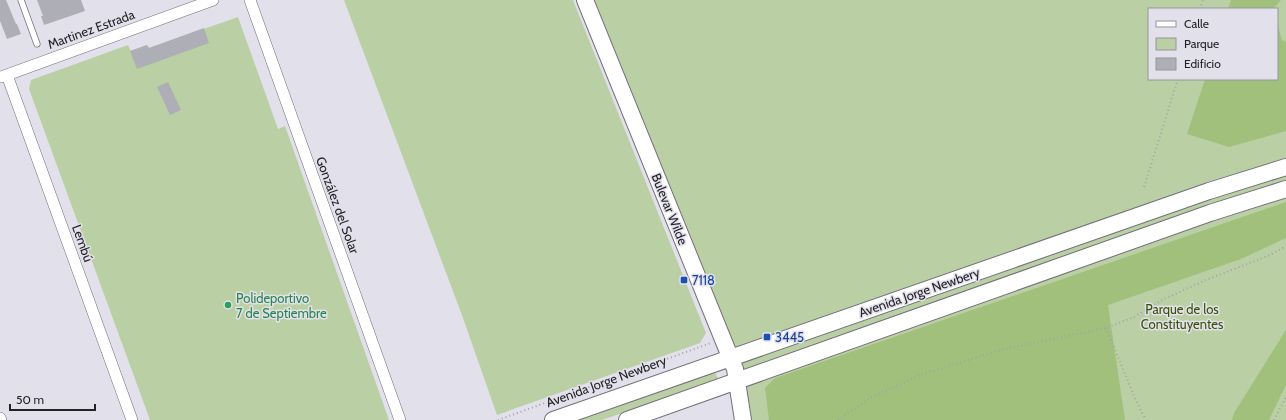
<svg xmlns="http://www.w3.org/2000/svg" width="1286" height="420" font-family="Cabin,sans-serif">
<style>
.green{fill:#bbcfa5;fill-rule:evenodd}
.forest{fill:#a1c07c}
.building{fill:#aeaeb7}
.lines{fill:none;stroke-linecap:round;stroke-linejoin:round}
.lane-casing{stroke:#72717a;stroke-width:7}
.street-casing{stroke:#72717a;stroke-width:12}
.secondary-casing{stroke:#72717a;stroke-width:18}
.path{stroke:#a3a2aa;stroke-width:2;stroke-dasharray:1 3;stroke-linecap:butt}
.lane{stroke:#fff;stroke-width:5.5}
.street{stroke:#fff;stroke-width:11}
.secondary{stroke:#fff;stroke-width:16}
.transit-dot{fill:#1a4fb4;stroke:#e2e1eb;stroke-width:1.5}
.leisure-dot{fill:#2e9e5b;stroke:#e2e1eb;stroke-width:1.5}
.labels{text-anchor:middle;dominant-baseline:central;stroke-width:3;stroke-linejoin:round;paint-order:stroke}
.street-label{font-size:13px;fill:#232327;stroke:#e2e1eb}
.transit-label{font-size:13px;fill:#164399;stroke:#e2e1eb;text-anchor:start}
.leisure-label{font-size:13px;fill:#27864d;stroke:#e2e1eb;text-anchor:start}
.park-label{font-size:13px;fill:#365104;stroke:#e2e1eb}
</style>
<rect width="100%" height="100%" fill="#e2e1eb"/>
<path class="green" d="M344,0H573L706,333L700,343L497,415L463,318Z
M585,0H1286V420H743L737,381ZM1149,9H1277V79H1149Z
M238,17L278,129L285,126L389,420H150L29,89L31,80L128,45L131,51L147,45L149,48Z
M711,372L715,373L718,378L715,381L602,420H571Z"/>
<path class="forest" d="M1231,0H1281L1273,9H1228Z
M1277,23L1282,40L1286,42V131L1229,147L1187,134L1205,79H1277Z
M1286,202V238L1241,259L1108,305L1125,420H769L765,388L775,378Z
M1286,330V385L1269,420H1232L1234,413Z"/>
<path class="building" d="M0,0H6L16,24H17L21,34L7,39L0,21Z
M37,0H81L85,11L44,25L41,16H43Z
M204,28L209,43L137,69L130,51L147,45L149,48Z
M168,82L181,110L170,115L157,87Z"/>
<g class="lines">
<defs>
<path id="lane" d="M21,0L37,44"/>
<path id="street" d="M250,0L400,420
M7,75L132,420
M1,77L213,0
M0,418L1,420"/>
<path id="secondary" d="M585,0L735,369L743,420
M553,420L1209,191L1286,167
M627,420L1210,213L1286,189"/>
</defs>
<use href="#lane" class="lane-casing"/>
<use href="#street" class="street-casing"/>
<use href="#secondary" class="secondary-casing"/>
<path class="path" d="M1200,9L1203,0
M1144,187L1178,79
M1106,328L1137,403L1146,420
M498,420L711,343
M838,420L870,398L920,375L1004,349L1106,328L1134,317L1164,299L1206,280L1270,255L1286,246
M1274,420L1286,397"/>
<use href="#lane" class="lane"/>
<use href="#street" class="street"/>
<use href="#secondary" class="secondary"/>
</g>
<g class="transit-dot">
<rect x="680" y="276" width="8" height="8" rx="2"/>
<rect x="763" y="333" width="8" height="8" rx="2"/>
</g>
<circle class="leisure-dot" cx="228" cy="305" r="4"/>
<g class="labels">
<g class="street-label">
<text transform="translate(91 29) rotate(-20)">Martinez Estrada</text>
<text transform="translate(338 205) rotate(70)">González del Solar</text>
<text transform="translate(670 209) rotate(68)">Bulevar Wilde</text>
<text transform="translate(83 243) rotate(70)">Lembú</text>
<text transform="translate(919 292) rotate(-19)">Avenida Jorge Newbery</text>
<text transform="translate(606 381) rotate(-20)">Avenida Jorge Newbery</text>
</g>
<g class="transit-label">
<text x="692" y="280">7118</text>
<text x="775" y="337">3445</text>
</g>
<g class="leisure-label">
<text x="236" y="298">Polideportivo<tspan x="236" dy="15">7 de Septiembre</tspan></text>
</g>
<g class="park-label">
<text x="1182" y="309">Parque de los<tspan x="1182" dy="15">Constituyentes</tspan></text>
</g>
</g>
<rect x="1148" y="8" width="130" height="72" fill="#e2e1eb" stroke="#96959d"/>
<rect x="1156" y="21" width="20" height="6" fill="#ffffff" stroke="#96959d"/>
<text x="1184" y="28" font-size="12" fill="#232327">Calle</text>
<rect x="1156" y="38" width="20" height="12" fill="#bbcfa5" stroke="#96959d"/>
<text x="1184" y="48" font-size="12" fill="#232327">Parque</text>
<rect x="1156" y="58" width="20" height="12" fill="#aeaeb7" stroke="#96959d"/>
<text x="1184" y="68" font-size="12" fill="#232327">Edificio</text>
<path d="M10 404v6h85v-6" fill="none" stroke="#232327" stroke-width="2"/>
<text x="16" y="404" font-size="12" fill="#232327" stroke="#e2e1eb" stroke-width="3" paint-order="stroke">50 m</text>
</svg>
